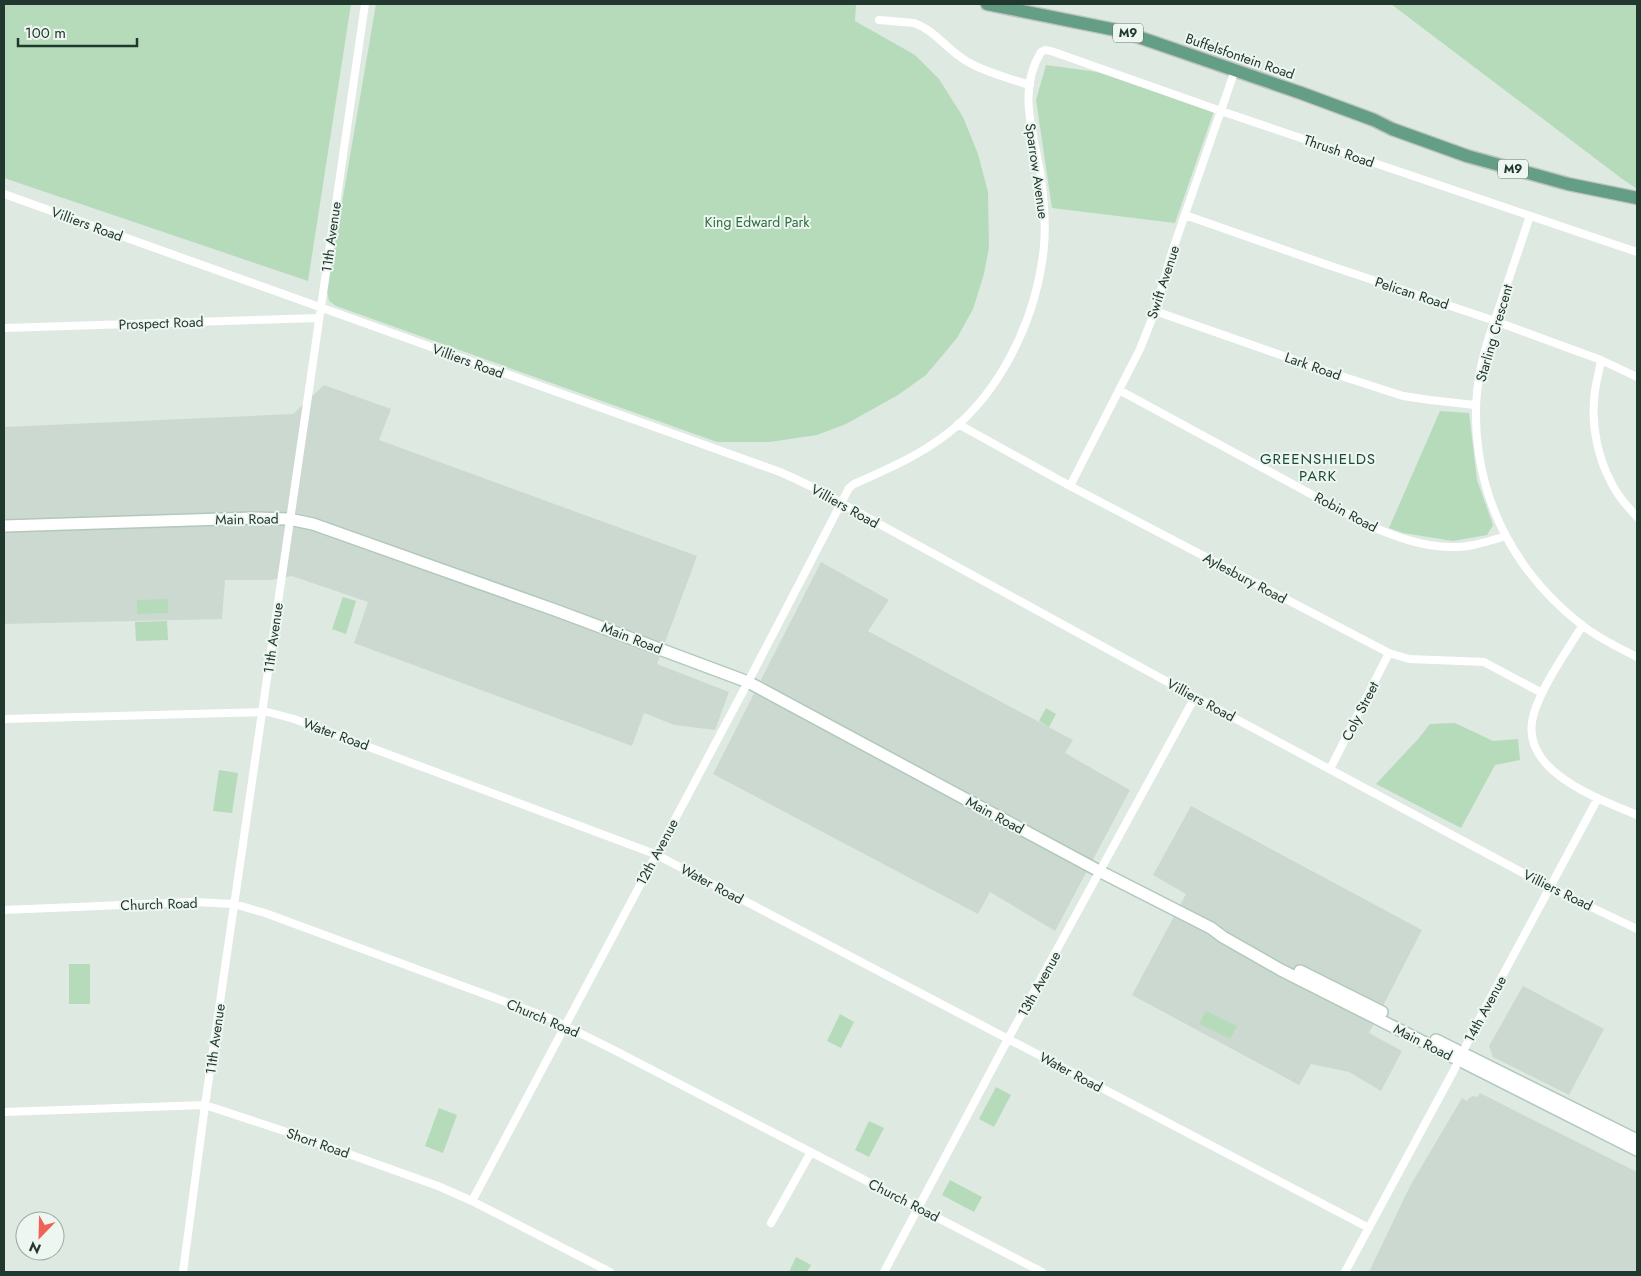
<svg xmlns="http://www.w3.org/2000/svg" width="1641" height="1276" font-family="Jost,sans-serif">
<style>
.built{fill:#ccd9d1}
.green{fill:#b6dbba}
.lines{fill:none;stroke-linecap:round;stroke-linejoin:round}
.secondary-casing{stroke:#b1c9bc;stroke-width:14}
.primary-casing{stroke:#bcc3c0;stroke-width:15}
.minor{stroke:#fff;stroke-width:8}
.secondary{stroke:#fff;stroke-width:11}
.primary{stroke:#639e85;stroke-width:12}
.labels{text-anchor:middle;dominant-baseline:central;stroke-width:4;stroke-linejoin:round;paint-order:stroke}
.shield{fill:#eef6f1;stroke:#5e7168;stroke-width:1}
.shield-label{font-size:12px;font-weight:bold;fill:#20382e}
.street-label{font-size:14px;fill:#20382e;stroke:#eef6f1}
.park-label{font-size:14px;fill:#2b6e3a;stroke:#eef6f1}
.neighbourhood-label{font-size:15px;letter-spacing:1px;fill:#1c4a37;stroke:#eef6f1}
</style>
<rect width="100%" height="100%" fill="#dee9e2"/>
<path class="built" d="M324,385L391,409L379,440L697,556L657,664L729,692L715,730L674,725L644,713L632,746L354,643L368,602L292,576L271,580H225L222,619L4,624V427L293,414Z
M821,562L889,600L868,631L1073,740L1065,753L1130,790L1055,931L990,892L978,914L713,774Z
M1191,806L1422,930L1369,1033L1402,1051L1381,1091L1349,1072L1311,1064L1299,1085L1132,995L1186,894L1153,875Z
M1523,986L1604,1029L1569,1095L1493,1057L1489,1046Z
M1480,1093L1637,1172V1272H1369L1410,1186L1462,1098L1467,1101L1469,1098L1473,1096L1477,1097Z"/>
<path class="green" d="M4,4H351L308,281L4,178Z
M376,4H856L855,21L915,55L939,79L963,117L978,154L988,192L989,247L984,274L973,309L957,338L926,375L898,395L846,424L817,435L770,442H717L336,306L329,301L327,291Z
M1391,4H1637V189L1621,178Z
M1046,65L1097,72L1214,111L1175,223L1052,208L1036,100Z
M1440,411L1469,413L1477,480L1493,525L1487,535L1453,541L1403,533L1389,528Z
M343,597L356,601L346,634L332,629Z
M168,599V613L137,614V600Z
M167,621L168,640L136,641L135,622Z
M1046,708L1056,714L1049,727L1039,721Z
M1455,723L1493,741L1518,739L1520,760L1495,765L1461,828L1376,784L1419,738L1430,724Z
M219,770L238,773L232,813L213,811Z
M69,964H90V1004H69Z
M1206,1011L1237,1026L1230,1039L1199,1024Z
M840,1014L854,1022L841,1048L827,1041Z
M996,1087L1011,1095L994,1127L979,1119Z
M439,1108L457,1115L443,1153L425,1146Z
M869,1121L884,1128L869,1157L855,1150Z
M950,1180L982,1197L974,1212L942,1195Z
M796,1257L811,1265L807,1272H789Z"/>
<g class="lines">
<defs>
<path id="secondary" d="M4,526L254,518L289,519L313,524L555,610L748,682L1101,872L1211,928L1223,937L1281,970L1637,1150
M1300,971L1382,1012
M1436,1040L1637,1140"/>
<path id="primary" d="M987,4L1121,31L1301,93L1374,120L1392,129L1467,156L1568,184L1637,198"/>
</defs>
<use href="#secondary" class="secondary-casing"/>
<use href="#primary" class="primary-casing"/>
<path class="minor" d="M879,20L914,23C935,30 948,51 968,62C983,71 1013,80 1030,85
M4,194L780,472C801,481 821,491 841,503L1195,697L1551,888L1637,929
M1185,215L1322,263L1495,321L1601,360L1637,377
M1530,216C1520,245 1510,275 1500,305C1493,325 1485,346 1481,367C1469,422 1479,486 1506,536C1524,570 1551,601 1582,625C1598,638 1619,648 1637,657
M1155,311L1335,374L1403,396L1430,400L1475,405
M4,328L319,318
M1601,360C1599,374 1594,388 1594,402C1592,427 1598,457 1610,480C1616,494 1627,506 1637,517
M1119,390L1368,525C1394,536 1422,547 1451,547C1469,548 1489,541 1506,536
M958,424L1070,486L1389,653L1409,659L1484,662L1542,693
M1070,486L1140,349L1155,311L1172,252L1235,70
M1582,626C1566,653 1544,682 1534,713C1516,770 1597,798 1637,815
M4,719L268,712L294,719L655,854L1369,1228
M1330,769L1389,653
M4,910L194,902L234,904L265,913L549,1018L612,1049L1042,1272
M4,1112L205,1105L293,1134L438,1186L472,1201L610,1272
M472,1201L748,682L849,488L854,484C892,467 928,452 959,424C1008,379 1038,310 1044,246C1046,223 1044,200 1041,178C1035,135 1016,93 1041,52L1045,50L1051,51L1221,111L1637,252
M771,1223L811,1152
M183,1272L205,1105L365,4
M884,1272L1008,1039L1195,697
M1345,1272L1453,1072L1477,1023L1598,798"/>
<use href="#secondary" class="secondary"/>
<use href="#primary" class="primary"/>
</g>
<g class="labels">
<g class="shield">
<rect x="1113" y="23.5" width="30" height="19" rx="4"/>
<rect x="1498" y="159.5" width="30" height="19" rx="4"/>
</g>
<g class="shield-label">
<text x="1128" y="33">M9</text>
<text x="1513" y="169">M9</text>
</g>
<g class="street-label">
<text transform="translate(1240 56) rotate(19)">Buffelsfontein Road</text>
<text transform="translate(1339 151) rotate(19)">Thrush Road</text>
<text transform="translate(1037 171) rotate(82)">Sparrow Avenue</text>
<text transform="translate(87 224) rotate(20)">Villiers Road</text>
<text transform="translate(331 237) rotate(-82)">11th Avenue</text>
<text transform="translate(1163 282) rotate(-72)">Swift Avenue</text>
<text transform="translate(1412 293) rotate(18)">Pelican Road</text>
<text transform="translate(161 323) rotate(-2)">Prospect Road</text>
<text transform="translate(1494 333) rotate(-74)">Starling Crescent</text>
<text transform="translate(468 361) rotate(20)">Villiers Road</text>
<text transform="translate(1313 366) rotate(19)">Lark Road</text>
<text transform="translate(845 506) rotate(29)">Villiers Road</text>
<text transform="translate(1346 512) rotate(28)">Robin Road</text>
<text transform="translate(247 519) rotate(-1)">Main Road</text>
<text transform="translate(1245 578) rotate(28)">Aylesbury Road</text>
<text transform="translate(273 638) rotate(-82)">11th Avenue</text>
<text transform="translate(632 638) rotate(21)">Main Road</text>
<text transform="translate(1201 700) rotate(28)">Villiers Road</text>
<text transform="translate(1360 711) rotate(-63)">Coly Street</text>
<text transform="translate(336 734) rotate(20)">Water Road</text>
<text transform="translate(995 815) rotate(28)">Main Road</text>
<text transform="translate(657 852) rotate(-62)">12th Avenue</text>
<text transform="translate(712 884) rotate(28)">Water Road</text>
<text transform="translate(1558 890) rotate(26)">Villiers Road</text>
<text transform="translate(159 904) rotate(-2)">Church Road</text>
<text transform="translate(1039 984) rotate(-61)">13th Avenue</text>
<text transform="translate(1485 1009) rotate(-62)">14th Avenue</text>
<text transform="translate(543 1018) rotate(23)">Church Road</text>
<text transform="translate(215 1039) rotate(-82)">11th Avenue</text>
<text transform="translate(1423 1042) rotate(27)">Main Road</text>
<text transform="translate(1071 1072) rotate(28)">Water Road</text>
<text transform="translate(318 1143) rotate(19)">Short Road</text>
<text transform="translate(904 1200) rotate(27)">Church Road</text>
</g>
<g class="park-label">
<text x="757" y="222">King Edward Park</text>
</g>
<g class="neighbourhood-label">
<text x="1318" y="459">GREENSHIELDS<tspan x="1318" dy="17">PARK</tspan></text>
</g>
</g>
<rect width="1641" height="1276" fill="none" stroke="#20382e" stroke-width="10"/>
<g transform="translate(40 1236) rotate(203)"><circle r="24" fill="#eef6f1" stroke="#9caaa3"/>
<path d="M0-4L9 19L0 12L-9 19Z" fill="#f06255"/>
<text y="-8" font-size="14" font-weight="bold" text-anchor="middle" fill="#20382e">N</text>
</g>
<path d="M18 38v8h119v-8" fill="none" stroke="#20382e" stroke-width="2.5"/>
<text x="25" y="38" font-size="15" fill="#20382e" stroke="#eef6f1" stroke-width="4" paint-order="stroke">100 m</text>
</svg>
